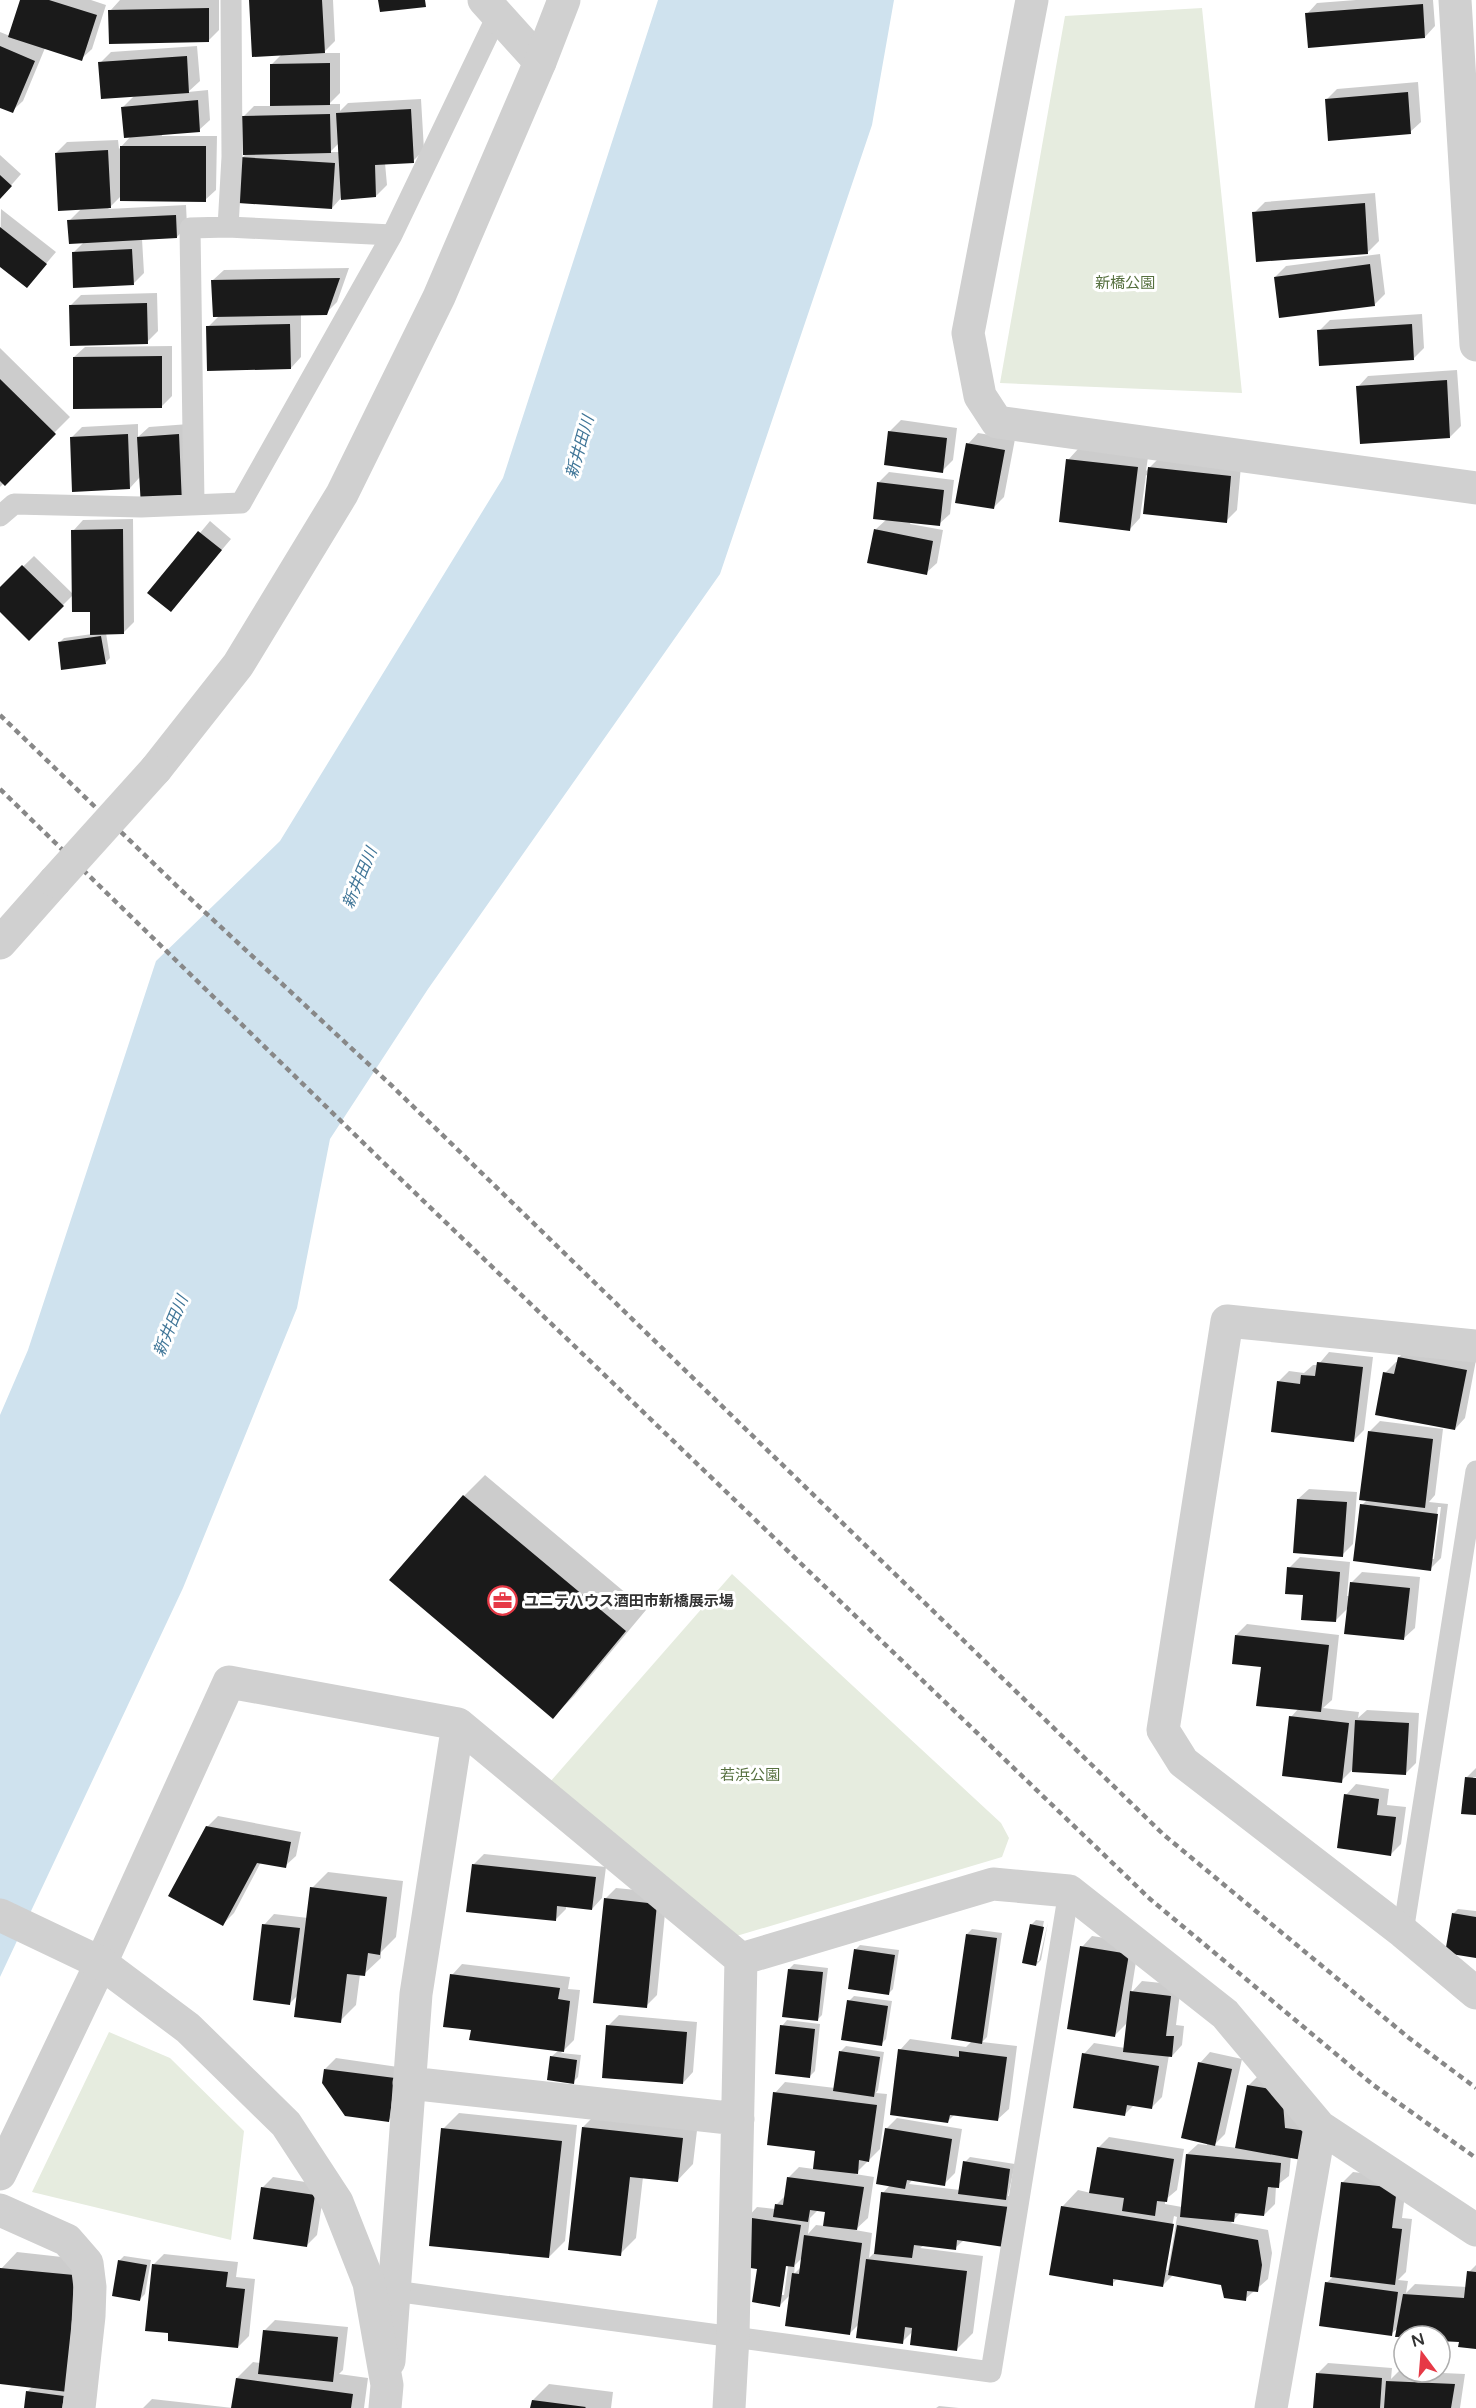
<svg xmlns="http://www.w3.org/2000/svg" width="1476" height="2408" font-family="'Varela Round','Noto Sans JP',sans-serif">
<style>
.green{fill:#e6ecdf}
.water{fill:#cfe2ee}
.shadow{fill:#0003;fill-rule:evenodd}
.building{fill:#1a1a1a}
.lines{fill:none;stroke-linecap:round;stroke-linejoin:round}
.service{stroke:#d0d0d0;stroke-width:21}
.minor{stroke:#d0d0d0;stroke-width:33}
.tertiary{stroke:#d0d0d0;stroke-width:33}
.rail{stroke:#888;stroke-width:4.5;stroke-dasharray:6 4.5;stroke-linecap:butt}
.tertiary-bridge{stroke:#d0d0d0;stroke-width:33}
.labels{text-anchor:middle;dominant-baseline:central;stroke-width:6;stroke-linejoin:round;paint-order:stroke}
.park-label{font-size:15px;fill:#56703f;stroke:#fff}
.poi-label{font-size:15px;font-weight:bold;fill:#333;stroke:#fff;text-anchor:start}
.water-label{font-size:16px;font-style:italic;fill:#3f7597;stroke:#fff}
</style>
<rect width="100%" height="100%" fill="#fff"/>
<path class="green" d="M1202,8L1242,393L1000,383L1065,16Z
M732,1574L1001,1823L1009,1838L1002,1857L733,1937L550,1782Z
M109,2032L170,2058L244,2131L231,2240L32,2192Z"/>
<path class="water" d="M658,0H894L872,125L720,574L428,989L330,1139L297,1308L183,1588L0,1977V1415L28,1350L156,961L280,841L503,478Z"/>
<path class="shadow" d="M22,0H91L106,5L92,49L81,59L45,48L23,101L12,111L0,106V32L10,36Z
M120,0H219V30L208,41L110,11Z
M251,0H333L335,41L323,53H340V93L329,104H340V111L348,103L421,99L424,150L413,161L385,163L387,185L376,196L341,198L332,208L242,158L245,155L243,117L254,106H272L271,65L282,54ZM339,143L340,152H330Z
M1356,0H1433L1435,26L1425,37L1307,14L1317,3Z
M197,46L200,81L188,92L208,90L210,120L199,130L162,134V136H217L216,190L205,200L121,196L108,209L186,205L187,226L177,237L142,239L144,273L134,283L73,253L84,242L69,221L82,208L56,153L67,142L118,140L119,149L131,136L123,107L135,95L100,63L111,52Z
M1418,82L1421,122L1410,132L1327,99L1337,89Z
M0,155L21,174L0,198Z
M1375,193L1379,241L1368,252L1254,213L1265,202Z
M1,209L56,252L27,286L0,265Z
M1380,254L1385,294L1374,305L1275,277L1286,266Z
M349,268L337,302L326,313L301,314V357L291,368L208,327L219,316L213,280L224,270Z
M157,293L158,331L147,342L70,306L81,295Z
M1422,314L1424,348L1413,359L1319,331L1330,320Z
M172,346V396L161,407L74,357L85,347Z
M0,348L70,417L0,487Z
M1457,370L1461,426L1450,437L1358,387L1368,376Z
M901,420L957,428L953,460L942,471L886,464L890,431Z
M138,424V437L149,427L189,424L192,492L182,503L140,477L130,488L72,437L82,427Z
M978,433L1015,439L1004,497L993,508L968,444Z
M1078,449L1148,457L1146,471L1160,457L1241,466L1237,510L1226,521L1146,475L1140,518L1130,529L1068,460Z
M889,472L954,480L950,514L939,524L911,521L910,524L943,530L937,563L926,573L876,529L887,519L878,483Z
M133,519L134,622L123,633H106L110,658L105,663L59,643L64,638L92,634L91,611L73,595L29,639L0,609V589L34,556L73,594V531L83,520Z
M210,521L231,539L171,610L150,593Z
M1410,1347L1476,1360L1465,1418L1455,1429L1385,1373L1396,1362H1398L1399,1357Z
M1329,1352L1373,1357L1364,1430L1353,1441L1278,1382L1289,1371L1304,1373L1313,1365H1318Z
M1380,1421L1443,1429L1435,1495L1429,1502L1448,1504L1441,1558L1430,1569L1362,1505L1368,1499L1369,1432ZM1438,1507H1441L1434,1559H1431Z
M485,1475L646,1610L574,1696L553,1717L392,1580L464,1496Z
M1309,1489L1357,1492L1353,1544L1342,1555L1298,1499Z
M1300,1557L1350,1562L1347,1596H1350L1351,1583L1362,1572L1420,1577L1415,1628L1404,1638L1349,1607L1335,1621L1305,1594L1289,1568Z
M1247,1624L1339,1635L1332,1700L1323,1708L1359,1712L1358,1718L1367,1710L1419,1713L1416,1763L1405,1774L1352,1770L1341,1781L1291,1717L1299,1708L1236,1635Z
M1476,1768V1777H1473V1780H1476V1814L1466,1778Z
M1356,1784L1389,1789L1387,1805L1406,1807L1401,1844L1391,1854L1346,1795Z
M218,1816L301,1832L296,1856L285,1866L261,1862L234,1913L223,1924L207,1827Z
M484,1854L606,1867L602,1898L592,1909L566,1906V1909L555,1920L473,1865Z
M328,1872L403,1881L396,1937L381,1952V1958L364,1974H360L356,2005L340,2021L298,1995L289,2004L264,1925L274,1914L308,1918L312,1888Z
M616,1888L667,1893L657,1995L646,2006L605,1899Z
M1458,1909L1476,1911V1957L1453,1914Z
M1036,1920L1044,1921L1036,1961H1039L1048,1922L1041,1960L1036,1965L1031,1925Z
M972,1929L1002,1933L987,2037L982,2042L1017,2046L1009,2109L998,2119L955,2114L948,2121L900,2050L910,2039L966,2047L972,2041L967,1934Z
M1092,1936L1139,1943L1131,1993L1142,1981L1181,1985L1176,2025L1184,2026L1182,2045L1172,2056L1169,2055L1162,2097L1151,2108L1134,2105L1124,2115L1084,2054L1094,2043L1125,2048L1128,2022L1115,2035L1082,1947Z
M860,1945L899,1950L893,1989L888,1994L855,1950Z
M462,1964L570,1977L568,1989L580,1990L574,2040L561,2053L581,2055L578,2077L573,2082L551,2057L559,2050L472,2029L452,1975Z
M794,1964L828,1968L822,2015L817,2020L789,1969Z
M854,1996L892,2001L886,2039L881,2044L849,2001Z
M619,2015L697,2022L693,2072L683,2083L608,2026Z
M787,2020L820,2024L815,2071L810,2076L782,2026Z
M846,2046L884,2052L878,2090L876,2093L887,2094L880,2149L855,2174L874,2177L868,2218L855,2230L872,2233L869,2258L876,2251L883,2193L890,2185L886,2129L897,2118L962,2129L955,2173L944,2184L913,2179L909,2184L960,2190L965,2162L970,2157L1015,2164L1008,2196L1019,2197L1014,2234L964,2240L955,2248L923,2246L920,2248L983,2256L973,2333L957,2349L913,2331L902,2342L859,2324L849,2334L791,2294L780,2305L759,2268L747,2218L757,2207L775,2209L776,2205L786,2195L788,2178L799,2167L814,2169L817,2150L775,2093L785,2082L835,2088L841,2051ZM818,2210L827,2211L825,2226L816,2225L808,2234L810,2218ZM803,2257L802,2266L794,2274L795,2265ZM786,2259H789L784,2295H781Z
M1210,2052L1242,2059L1225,2134L1214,2145L1237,2148L1248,2086L1259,2075L1317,2121L1291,2156L1289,2176L1276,2186L1275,2204L1264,2215L1241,2212L1231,2223L1268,2230L1272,2253L1268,2279L1245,2299L1223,2283L1174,2274L1162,2286L1118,2278L1112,2284L1062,2207L1078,2190L1091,2193L1098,2148L1109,2137L1184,2149L1177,2190L1165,2200V2204L1182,2207L1187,2154L1198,2144L1207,2145L1200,2063ZM1174,2216L1177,2217L1168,2270H1164Z
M336,2058L405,2068L399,2109L389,2120L325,2069Z
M599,2111L698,2122L693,2164L677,2181L643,2177L636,2238L620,2254L583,2127Z
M459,2113L577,2125L565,2241L549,2257L443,2129Z
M1353,2172L1407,2178L1402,2218L1412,2219L1406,2272L1398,2280L1408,2281L1406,2293L1415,2284L1467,2287L1469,2272L1476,2265V2348L1461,2341L1440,2339V2336L1399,2327L1391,2334L1326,2283L1332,2278L1343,2182Z
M273,2177L325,2185L317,2235L307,2245L262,2188Z
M17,2252L89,2260L66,2408H25L27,2392L33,2386L0,2383V2270Z
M164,2254L238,2262L236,2277L255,2279L249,2336L238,2347L170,2332L153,2265Z
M124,2256L151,2260L145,2294L140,2299L119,2261Z
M275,2320L348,2327L343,2370L339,2374L368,2378L364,2408H143L152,2399L233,2408L237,2378L253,2362L261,2363L264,2331Z
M1328,2363L1392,2368L1391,2379L1399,2371L1465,2374L1460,2408H1314L1317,2374Z
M549,2384L613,2392L611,2408H532L533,2400Z
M939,2406L959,2408H936Z"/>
<path class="building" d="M20,0H49L97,15L82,61L8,37Z
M249,0H322L325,53L252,57Z
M378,0H425L426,7L380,12Z
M1423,4L1425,38L1308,48L1305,13Z
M209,8V42L109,44L108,10Z
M0,46L35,61L13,113L0,108Z
M187,56L189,93L101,99L98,62Z
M330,63V105L270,106V64Z
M1408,92L1411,134L1328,141L1325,99Z
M198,100L200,132L124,138L121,107Z
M411,109L414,163L375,165L376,197L341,200L336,113Z
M330,114L331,153L243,155L242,116Z
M120,146H206V202L120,201Z
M108,150L111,208L58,211L55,153Z
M240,157L335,163L332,209L238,203Z
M0,175L12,186L0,199Z
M1365,203L1368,254L1256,262L1252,212Z
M176,215L177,238L69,244L67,220Z
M0,227L47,264L27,288L0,267Z
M132,249L134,285L73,288L72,252Z
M1370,264L1375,306L1279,318L1274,277Z
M340,278L327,315L213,317L211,280Z
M147,303L148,344L70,346L69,305Z
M290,324L291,369L207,371L206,326Z
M1412,324L1414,360L1319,366L1317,330Z
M162,356V408L73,409V357Z
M0,379L56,434L5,486L0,481Z
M1447,380L1450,438L1360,444L1356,386Z
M888,431L947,438L943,473L884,465Z
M128,434L130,489L72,492L70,437Z
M179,434L182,504L141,507L137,437Z
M966,443L1005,450L994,509L955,503Z
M1066,459L1138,467L1130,531L1059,522Z
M1148,467L1231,476L1227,523L1143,514Z
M877,482L944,490L940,526L873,519Z
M123,529L124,634L90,635V612H72L71,530Z
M874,529L933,541L927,575L867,563Z
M198,531L222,550L171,612L147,593Z
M22,565L64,606L29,641L0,612V587Z
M101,636L106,664L61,670L58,642Z
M1398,1357L1467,1370L1455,1430L1375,1415L1383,1372L1394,1374Z
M1317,1362L1363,1367L1354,1442L1271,1432L1277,1381L1300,1384L1301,1375L1315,1376Z
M1368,1431L1433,1439L1425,1508L1359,1500Z
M463,1495L626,1631L553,1719L389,1580Z
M1297,1499L1347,1502L1343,1557L1293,1553Z
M1360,1504L1438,1514L1431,1571L1353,1561Z
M1287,1567L1340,1572L1336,1622L1301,1620L1303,1595L1285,1594Z
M1350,1582L1410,1588L1404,1640L1344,1634Z
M1235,1635L1329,1645L1321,1712L1256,1706L1261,1667L1232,1664Z
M1289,1716L1349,1723L1342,1783L1282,1776Z
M1355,1720L1409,1723L1406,1775L1352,1772Z
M1465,1777L1476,1778V1815L1461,1814Z
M1344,1794L1379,1799L1377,1815L1396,1817L1391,1856L1337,1848Z
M206,1826L291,1842L286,1868L257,1863L223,1926L168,1896Z
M472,1864L596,1877L592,1910L557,1906L556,1921L466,1912Z
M310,1887L387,1897L380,1955L368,1953L365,1976L347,1974L341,2023L294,2017Z
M604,1898L657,1904L647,2008L593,2003Z
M1452,1913L1476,1917V1958L1445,1953Z
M262,1924L300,1928L290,2005L253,2000Z
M1030,1924L1044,1927L1036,1966L1022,1963Z
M966,1934L997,1938L982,2044L951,2039Z
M1080,1946L1129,1954L1115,2037L1067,2029Z
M854,1949L895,1955L889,1995L848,1989Z
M788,1969L823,1972L818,2021L782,2017Z
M450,1974L560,1988L558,1999L570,2001L564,2052L469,2040L471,2030L443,2027Z
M1130,1991L1171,1996L1166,2036H1174L1172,2057L1123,2052Z
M847,2000L888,2006L882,2046L841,2040Z
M606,2025L687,2032L683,2084L602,2078Z
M780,2025L815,2029L810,2078L775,2074Z
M898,2049L959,2057V2051L1007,2057L998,2121L950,2115L948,2123L890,2115Z
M839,2051L880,2057L874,2097L833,2091Z
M1082,2053L1159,2066L1152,2109L1127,2105L1125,2116L1073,2108Z
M550,2056L577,2060L574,2084L547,2080Z
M1198,2062L1232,2069L1215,2146L1181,2138Z
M324,2069L395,2078L389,2122L345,2116L322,2083Z
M1247,2085L1282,2091L1285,2128L1307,2131L1302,2160L1235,2148Z
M773,2092L877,2105L869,2162L859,2160L858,2174L813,2169L815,2151L767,2145Z
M582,2127L683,2138L678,2182L630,2177L621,2256L568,2250Z
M441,2128L562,2141L549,2258L429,2246Z
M885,2128L952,2139L945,2186L907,2180L905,2189L876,2184Z
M1097,2147L1174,2159L1167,2202L1157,2201L1155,2216L1122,2211L1124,2198L1089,2193Z
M1186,2154L1281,2163L1279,2188L1268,2187L1264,2216L1235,2213L1234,2222L1180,2217Z
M963,2161L1010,2169L1006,2200L958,2194Z
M787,2177L864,2187L857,2230L823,2226L825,2212L810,2210L808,2222L773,2217L775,2204L783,2205Z
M1341,2182L1397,2188L1392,2228L1402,2229L1395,2285L1330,2277Z
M261,2187L315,2195L307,2247L253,2239Z
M881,2192L1009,2207L1004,2247L957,2240L956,2250L914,2245L912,2258L874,2254Z
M1061,2206L1174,2224L1163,2287L1113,2279V2286L1049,2275Z
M745,2217L801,2225L794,2267L786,2266L780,2307L752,2302L757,2269L738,2266Z
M1177,2225L1258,2240L1262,2265L1258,2292L1247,2291L1246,2301L1224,2298L1221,2285L1168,2275Z
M804,2235L862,2243L850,2335L785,2326L792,2273L799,2274Z
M866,2259L967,2271L957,2351L910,2345L912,2328L905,2327L903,2344L856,2338Z
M118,2260L147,2265L140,2301L112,2296Z
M152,2264L228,2272L226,2287L245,2289L238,2348L168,2341V2333L145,2331Z
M0,2268L74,2275L68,2392L0,2384Z
M1467,2271L1476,2272V2349L1458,2347L1459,2342L1440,2341V2336L1395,2337L1403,2294L1464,2298Z
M1325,2282L1398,2292L1392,2336L1319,2326Z
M263,2330L338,2337L333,2382L258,2374Z
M1316,2373L1382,2378L1380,2408H1313Z
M236,2378L353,2394L351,2408H231Z
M1386,2381L1455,2384L1451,2408H1384Z
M26,2391L64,2396L62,2408H24Z
M532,2400L586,2407L585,2408H530Z"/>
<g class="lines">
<path class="service" d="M228,227L232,157L231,0
M194,503L190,228L228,227L392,235
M0,516L14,504L141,507L241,503L392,235L497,16
M1403,1932L1476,1471
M394,2291L991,2372L1069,1891"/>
<path class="minor" d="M484,0L540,62
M1455,0L1476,345
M1476,1346L1227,1321L1163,1730L1183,1762L1403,1932L1476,1993
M741,1959L993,1884L1069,1891L1225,2014L1320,2127L1476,2230
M409,2083L738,2119
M0,2174L101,1963L229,1682L458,1724
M0,2210L67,2240L87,2263L90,2287L89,2316L79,2408
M389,2361L416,1994L458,1724L741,1959
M729,2408L733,2336L741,1959
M1271,2408L1320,2127"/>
<path class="tertiary" d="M1032,0L968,333L980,396L997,422L1476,488
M156,769L238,665L342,494L439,297L540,62L564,0
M0,943L55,881
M0,1915L101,1963L188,2028L286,2124L337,2202L369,2283L387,2385L385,2408"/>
<path class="rail" d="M0,715L180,889L391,1085L1164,1835L1409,2038L1476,2088
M0,789L384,1163L1150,1899L1372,2084L1476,2158"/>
<path class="tertiary-bridge" d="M55,881L156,769"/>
</g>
<defs>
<symbol id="office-ring" viewBox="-11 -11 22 22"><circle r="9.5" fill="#fff" stroke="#e63946" stroke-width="1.5"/><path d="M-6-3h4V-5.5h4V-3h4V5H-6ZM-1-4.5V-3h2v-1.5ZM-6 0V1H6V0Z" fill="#e63946"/></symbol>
</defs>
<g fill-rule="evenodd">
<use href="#office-ring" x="486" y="1584" width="33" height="33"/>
</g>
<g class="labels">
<g class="park-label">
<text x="1125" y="283">新橋公園</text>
<text x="750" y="1775">若浜公園</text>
</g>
<g class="poi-label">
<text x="524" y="1601">ユニテハウス酒田市新橋展示場</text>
</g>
<g class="water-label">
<text transform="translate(580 447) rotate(-74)">新井田川</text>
<text transform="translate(360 878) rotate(-67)">新井田川</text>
<text transform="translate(171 1326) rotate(-67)">新井田川</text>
</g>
</g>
<g transform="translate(1422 2354) rotate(344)"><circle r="28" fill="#ffffff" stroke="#adadad" stroke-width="1.5"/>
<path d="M0-4.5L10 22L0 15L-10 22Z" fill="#e63946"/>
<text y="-9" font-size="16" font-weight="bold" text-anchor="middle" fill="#333333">N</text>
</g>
</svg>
